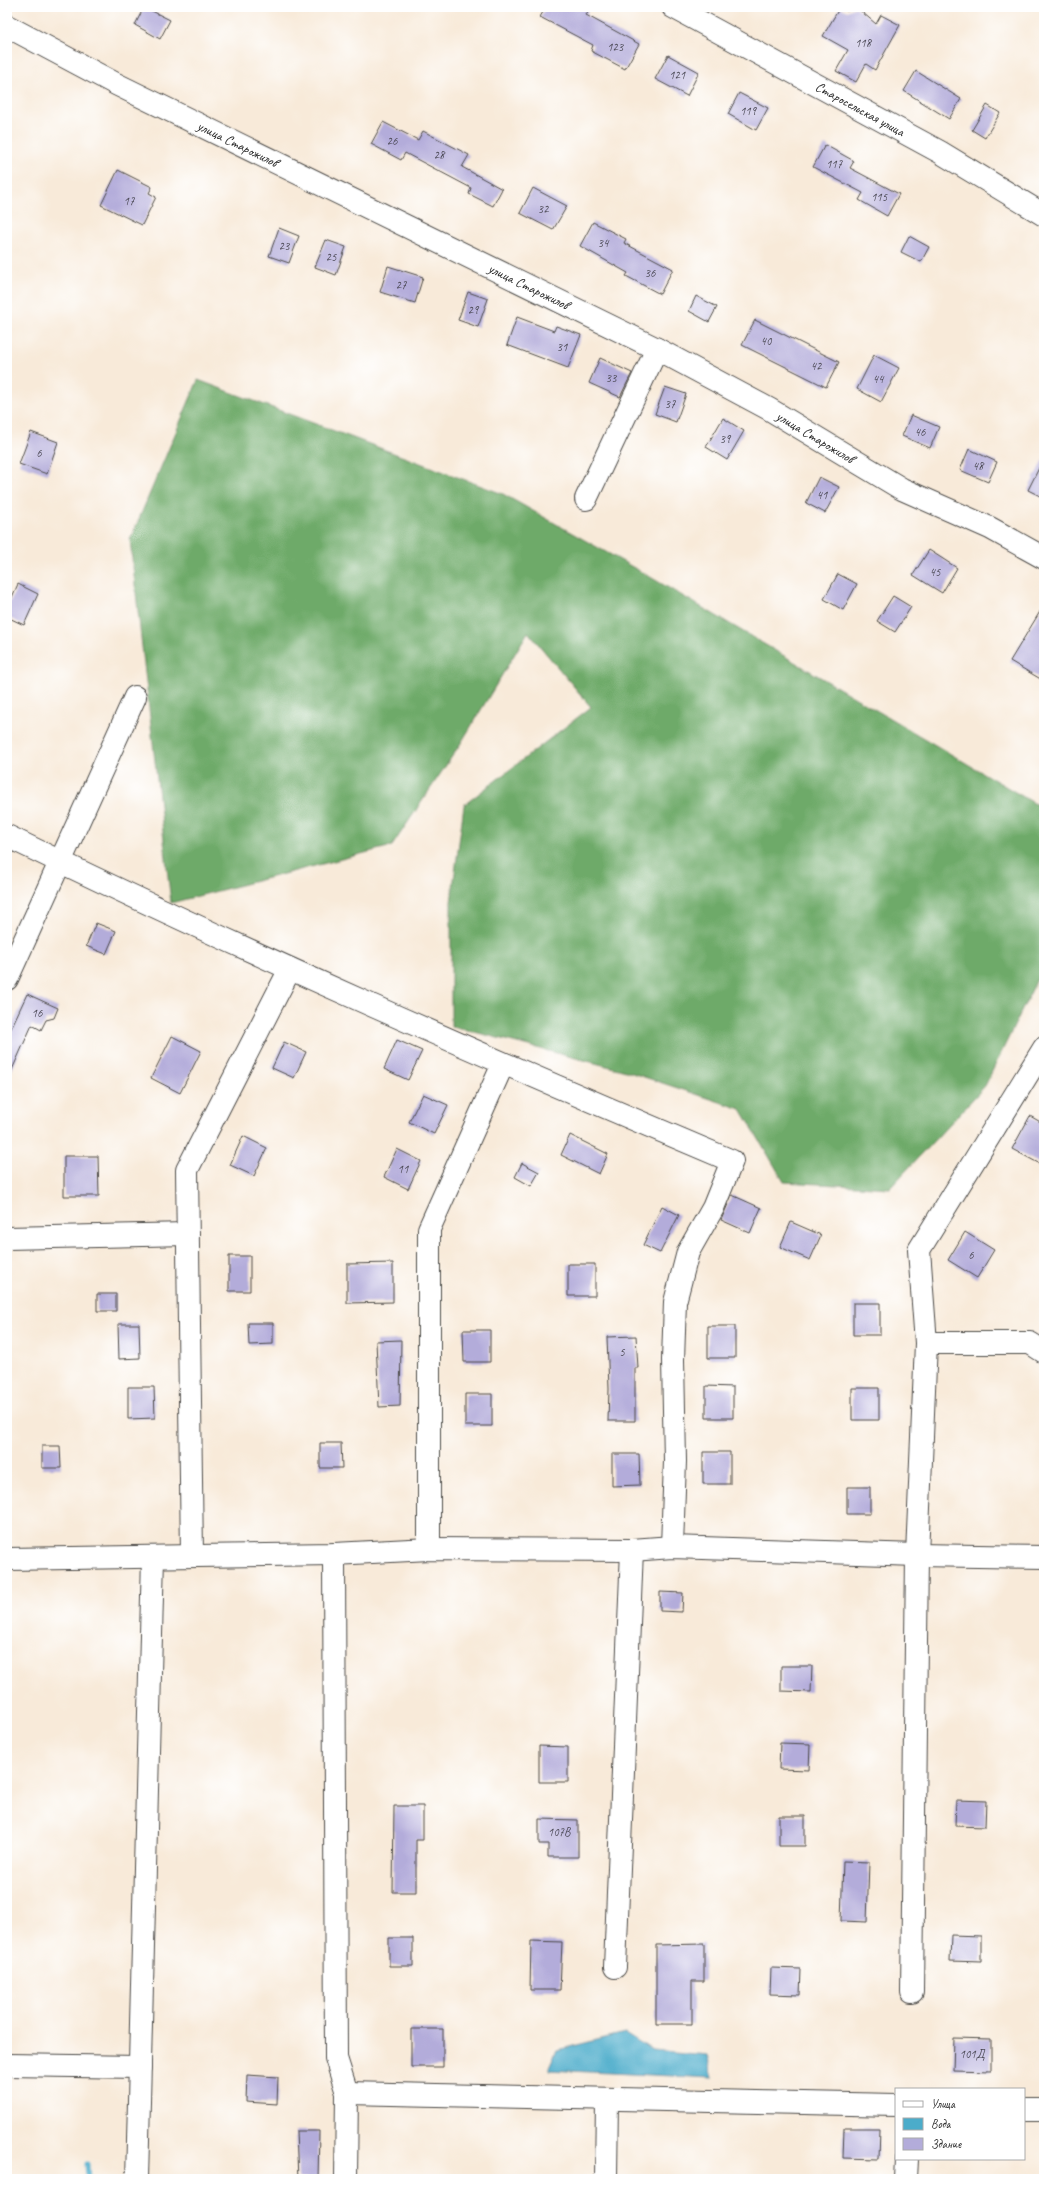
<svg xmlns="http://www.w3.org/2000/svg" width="1051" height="2186" font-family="Caveat,sans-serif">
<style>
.forest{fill:#6eaa69;stroke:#4c6a4a}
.water{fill:#4bacca;stroke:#3b6c7a}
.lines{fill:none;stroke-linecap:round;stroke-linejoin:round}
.stream{stroke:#4bacca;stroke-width:5}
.building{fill:#b3acda}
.minor-casing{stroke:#4a4845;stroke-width:24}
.minor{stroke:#fff;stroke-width:22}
.labels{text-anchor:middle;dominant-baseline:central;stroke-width:3.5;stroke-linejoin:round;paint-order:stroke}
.number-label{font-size:12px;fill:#4d4b57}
.street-label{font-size:14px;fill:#2b2b2b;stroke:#fff}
</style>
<rect width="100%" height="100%" fill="#fff"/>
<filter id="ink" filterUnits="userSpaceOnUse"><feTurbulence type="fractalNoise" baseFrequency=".025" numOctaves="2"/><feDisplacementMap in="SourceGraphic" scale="8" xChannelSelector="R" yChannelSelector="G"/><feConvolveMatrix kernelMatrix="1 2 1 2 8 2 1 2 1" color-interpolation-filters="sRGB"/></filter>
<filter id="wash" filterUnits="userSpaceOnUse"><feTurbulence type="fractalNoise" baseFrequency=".012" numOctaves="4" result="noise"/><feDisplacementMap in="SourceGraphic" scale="16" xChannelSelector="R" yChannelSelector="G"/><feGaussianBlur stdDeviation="0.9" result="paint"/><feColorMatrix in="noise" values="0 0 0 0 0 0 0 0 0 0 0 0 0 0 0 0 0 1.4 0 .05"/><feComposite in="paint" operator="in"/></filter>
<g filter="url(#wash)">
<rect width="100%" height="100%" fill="#f8ead9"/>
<path class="forest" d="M198,380L503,494L652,578L1044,809V965L985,1086L890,1188L784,1182L741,1109L626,1071L451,1026V902L464,805L591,707L528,632L461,743L392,846L171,903L130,540Z"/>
<path class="water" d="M625,2033L652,2050L707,2055L713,2078L548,2070L557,2050Z"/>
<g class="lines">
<path class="stream" d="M87,2164L88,2179"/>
</g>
<g id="blocks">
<path class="building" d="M144,7L170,20L160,39L135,25Z
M546,7H590L586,15L639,44L625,69L591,51L593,45L540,17Z
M840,7L847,11L856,7L876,24L881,15L900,25L875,70L866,64L856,82L836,71L848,50L823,36Z
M668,55L699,72L687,96L655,79Z
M916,71L961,99L949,119L904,91Z
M739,93L768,108L756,130L728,114Z
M987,105L1000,113L985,138L972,130Z
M383,122L418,140L423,131L469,155L462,167L502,189L493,206L469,194L471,188L405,153L401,160L371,144Z
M825,145L854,161L850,168L899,194L887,216L859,200L863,193L813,167Z
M118,170L152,187L149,193L156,197L142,225L101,205Z
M533,188L567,206L553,230L520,213Z
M593,222L626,239L624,243L673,269L660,294L626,276L628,273L580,246Z
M279,228L299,236L289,263L269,256Z
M909,236L929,247L921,262L901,252Z
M326,240L346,247L336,275L315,267Z
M388,266L423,277L415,303L380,292Z
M468,292L488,299L478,327L458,320Z
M696,296L717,307L709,322L689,311Z
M517,317L554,331L556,326L581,335L568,368L507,345Z
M755,320L839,362L826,387L742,345Z
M874,355L899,368L881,402L857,389Z
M600,358L632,373L620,397L589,383Z
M665,387L686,394L676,422L655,414Z
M911,415L939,427L930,448L902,436Z
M723,418L744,431L727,460L706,447Z
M31,432L58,442L47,474L19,464Z
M969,449L997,462L988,482L960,470Z
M1044,458V498L1028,490Z
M819,477L839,487L825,513L806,503Z
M929,550L957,568L942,593L913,575Z
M838,574L857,584L843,610L824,599Z
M18,584L38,594L24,625L7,617V608Z
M893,596L911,607L895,632L877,621Z
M1044,605V681L1010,661Z
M96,923L116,931L106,954L86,946Z
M27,994L58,1008L54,1018L46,1020L41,1030L32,1025L7,1081V1037Z
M172,1036L201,1051L180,1093L151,1078Z
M397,1040L422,1051L408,1080L384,1069Z
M284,1042L306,1052L294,1078L272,1068Z
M423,1094L448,1105L434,1134L409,1122Z
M1030,1116L1044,1124V1166L1012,1149Z
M570,1135L608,1154L599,1174L561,1155Z
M243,1136L267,1148L254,1176L230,1165Z
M397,1149L421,1161L408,1189L384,1177Z
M64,1156H98L99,1196H64Z
M522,1163L539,1172L531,1186L515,1177Z
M732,1195L761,1208L750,1233L721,1220Z
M662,1206L679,1215L660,1253L643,1245Z
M791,1222L821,1235L810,1260L780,1247Z
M965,1232L994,1250L977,1278L948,1260Z
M229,1256H250V1291H229Z
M393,1263V1302L347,1303V1264Z
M568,1264H595V1296H568Z
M97,1294H116V1311H97Z
M853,1303H880V1335H853Z
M248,1323H273V1344L249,1345Z
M118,1324H139L140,1358L119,1359Z
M708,1326H735V1358H708Z
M463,1330H490V1362H464Z
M636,1336L638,1368H635V1421H608L609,1389L607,1337Z
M401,1340L400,1406L379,1407L376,1341Z
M706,1386L733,1387V1418H706Z
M128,1387H154L155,1418L128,1419Z
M852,1388H879V1420H852Z
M465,1394H492V1426H465Z
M320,1443H341L342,1468H320Z
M42,1446H60L61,1468H42Z
M703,1452H730V1484H703Z
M612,1454H639L640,1485L612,1486Z
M847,1487H870V1514H847Z
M660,1592L683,1593L682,1612L660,1611Z
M781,1666H812L811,1692L781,1691Z
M780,1743L810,1744L809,1770L779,1769Z
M539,1746L568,1747V1782H539Z
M956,1800L986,1801L985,1827L955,1826Z
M394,1806H423V1840H416V1892H393Z
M779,1816H805V1846H779Z
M539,1819L578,1820V1857H548V1844H539Z
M843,1861L869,1862L867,1922L841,1921Z
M951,1935L981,1936V1962L950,1961Z
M389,1938H413V1966H389Z
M531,1941L562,1942L560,1990H530Z
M704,1944V1981H692V2024H656V1945Z
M771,1968L801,1969L800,1995L770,1994Z
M411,2029H443V2067H411Z
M954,2038L991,2039V2071L953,2070Z
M247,2075L278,2077L277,2104L246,2102Z
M844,2128H879L878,2159L843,2158Z
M296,2131H319L318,2179H298Z"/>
</g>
</g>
<g filter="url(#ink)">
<use href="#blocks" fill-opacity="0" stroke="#4a4845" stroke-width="1"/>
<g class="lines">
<defs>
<g id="minor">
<path id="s1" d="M673,7L940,152L1044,215"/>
<path id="s2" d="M7,26L116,84L657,349L769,409L902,489L990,528L1044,558"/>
<path d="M586,499L657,349"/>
<path d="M7,836C245,952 488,1058 732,1161L713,1208L688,1252L675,1302L673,1360L675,1461L672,1547"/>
<path d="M7,979L135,697"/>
<path d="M7,1238L188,1234"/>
<path d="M926,1343H1030L1044,1352"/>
<path d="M429,1549V1229L503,1064"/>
<path d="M334,1554L336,2058L347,2093L346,2179"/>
<path d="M192,1556L187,1170L290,969"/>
<path d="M7,1559L334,1554L429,1549L632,1550L672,1547L917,1555L1044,1557"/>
<path d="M615,1967L632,1550"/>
<path d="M912,1992L917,1555L926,1343L919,1250L1044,1048"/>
<path d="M7,2065L140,2067"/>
<path d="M347,2093L896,2105"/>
<path d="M1024,2110H1044"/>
<path d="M137,2179L153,1557"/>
<path d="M606,2179L607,2099"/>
<path d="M906,2179L907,2159"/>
</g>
</defs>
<use href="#minor" class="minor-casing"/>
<use href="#minor" class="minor"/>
</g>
</g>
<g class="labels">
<g class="number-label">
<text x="863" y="43">118</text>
<text x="615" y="47">123</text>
<text x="677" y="75">121</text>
<text x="748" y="111">119</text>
<text x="392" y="141">26</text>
<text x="439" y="155">28</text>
<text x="834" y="164">117</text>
<text x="879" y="197">115</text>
<text x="129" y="201">17</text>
<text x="543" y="209">32</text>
<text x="603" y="243">34</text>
<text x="284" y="246">23</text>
<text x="331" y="257">25</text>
<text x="650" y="273">36</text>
<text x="401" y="285">27</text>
<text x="473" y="310">29</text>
<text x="766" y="341">40</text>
<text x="562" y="347">31</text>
<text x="816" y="366">42</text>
<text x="611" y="378">33</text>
<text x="878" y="379">44</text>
<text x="670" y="404">37</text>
<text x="920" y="432">46</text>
<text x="725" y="439">39</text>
<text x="39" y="453">6</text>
<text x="978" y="466">48</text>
<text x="822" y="495">41</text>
<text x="935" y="572">45</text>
<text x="37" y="1013">16</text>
<text x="403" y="1169">11</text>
<text x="971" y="1255">6</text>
<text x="622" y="1352">5</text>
<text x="559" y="1832">107В</text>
<text x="972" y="2054">101Д</text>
</g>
<g class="street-label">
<text stroke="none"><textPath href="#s1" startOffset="213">Старосельская улица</textPath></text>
<text stroke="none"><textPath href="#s2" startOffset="259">улица Старожилов</textPath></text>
<text stroke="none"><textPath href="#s2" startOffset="583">улица Старожилов</textPath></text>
<text stroke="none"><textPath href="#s2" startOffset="907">улица Старожилов</textPath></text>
</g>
</g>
<rect width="1051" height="2186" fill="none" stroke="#fff" stroke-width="24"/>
<rect x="895" y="2088" width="130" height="72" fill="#ffffff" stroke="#aaaaaa"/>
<rect x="903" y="2101" width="20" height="6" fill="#ffffff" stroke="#aaaaaa"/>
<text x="931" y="2108" font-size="12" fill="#2b2b2b">Улица</text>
<rect x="903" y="2118" width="20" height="12" fill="#4bacca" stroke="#aaaaaa"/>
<text x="931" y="2128" font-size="12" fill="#2b2b2b">Вода</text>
<rect x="903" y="2138" width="20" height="12" fill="#b3acda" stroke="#aaaaaa"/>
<text x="931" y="2148" font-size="12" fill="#2b2b2b">Здание</text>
</svg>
